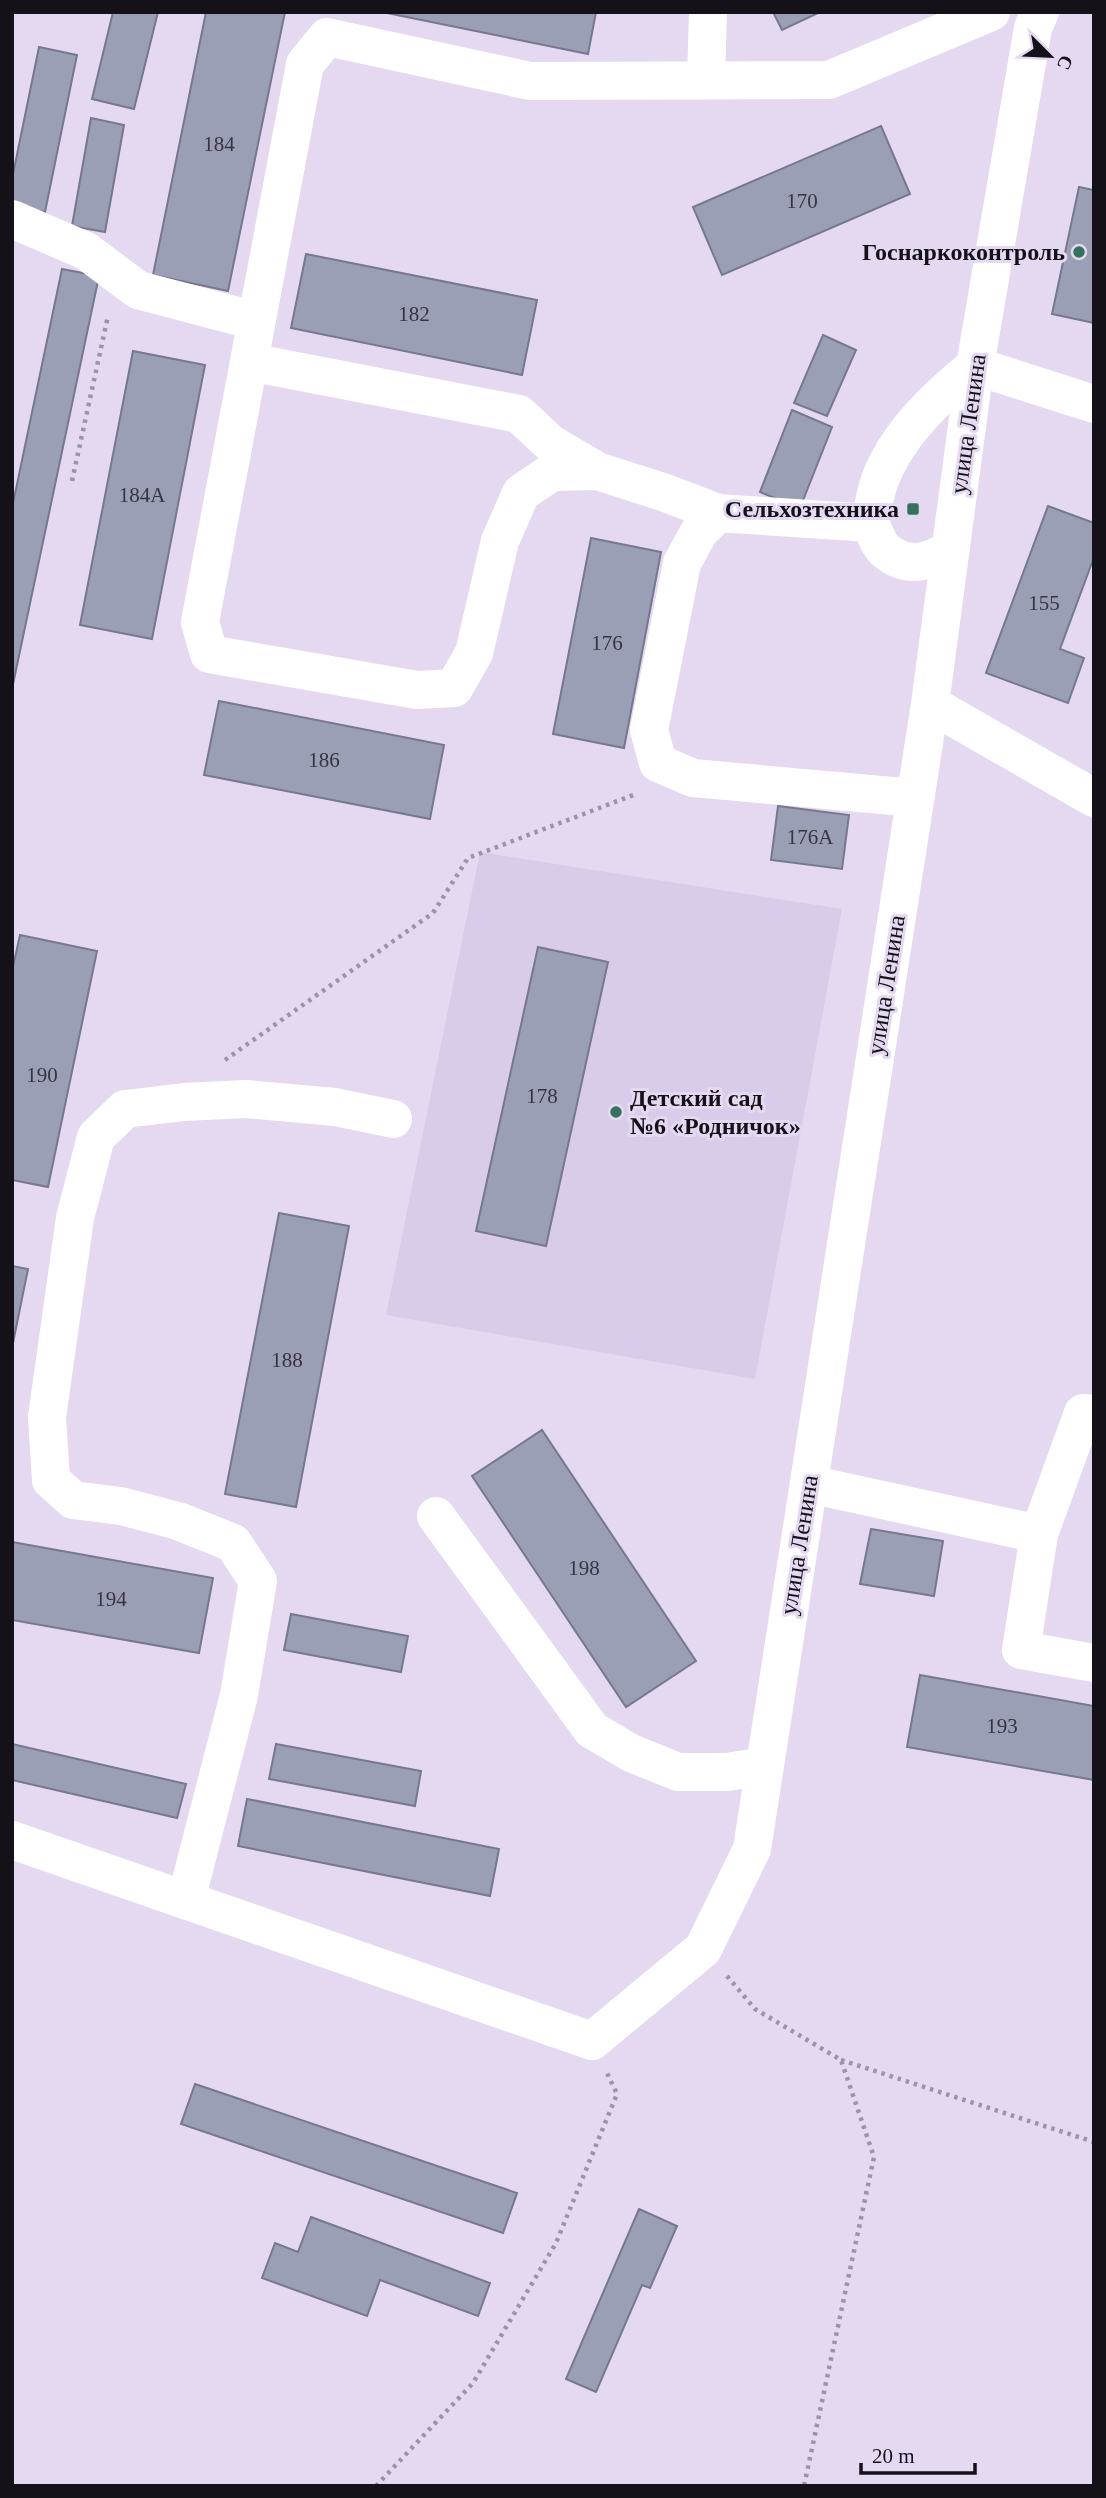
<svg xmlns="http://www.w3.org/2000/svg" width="1106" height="2498" font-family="'Times New Roman',serif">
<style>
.built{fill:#d9ccea}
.building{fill:#9b9fb6;stroke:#75788e;stroke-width:2}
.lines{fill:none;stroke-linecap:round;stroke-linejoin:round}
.path{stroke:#9c93a6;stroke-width:4.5;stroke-dasharray:3.5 5;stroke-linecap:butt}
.minor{stroke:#fff;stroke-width:38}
.poi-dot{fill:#34725e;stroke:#e4d9f1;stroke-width:2.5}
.labels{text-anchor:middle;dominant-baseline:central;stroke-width:6;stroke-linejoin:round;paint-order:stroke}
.number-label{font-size:21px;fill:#363440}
.poi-label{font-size:24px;font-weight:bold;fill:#151119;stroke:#e4d9f1;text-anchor:end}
.street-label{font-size:24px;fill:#151119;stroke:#e4d9f1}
</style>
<rect width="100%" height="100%" fill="#e4d9f1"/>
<path class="built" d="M480,852L842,909L755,1379L386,1315Z"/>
<path class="building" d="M113,12H158L134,109L92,99Z
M206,12H285L228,291L153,275Z
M382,12H596L588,54Z
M773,12H820L782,30Z
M39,47L77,55L45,212L12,206V179Z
M91,118L124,125L105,232L72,226Z
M881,126L910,194L722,275L693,207Z
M1079,187L1094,190V323L1052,314Z
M306,254L537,300L522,375L291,328Z
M62,269L99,276L12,689V508Z
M823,335L856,350L827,416L794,403Z
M133,351L205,365L152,639L80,625Z
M792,410L832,427L800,508L760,492Z
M1048,506L1094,523V557L1060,649L1084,658L1068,703L986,673Z
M591,538L661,552L624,748L553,734Z
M219,701L444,745L430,819L204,775Z
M778,806L849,815L842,869L771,860Z
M20,935L97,951L48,1187L12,1180V971Z
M538,947L608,962L546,1246L476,1231Z
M279,1213L349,1226L296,1507L225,1494Z
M12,1266L28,1269L12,1348Z
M542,1430L696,1661L626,1707L472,1476Z
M871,1529L943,1541L934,1596L860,1584Z
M12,1542L213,1578L199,1653L12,1620Z
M291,1614L408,1636L401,1672L284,1650Z
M920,1675L1094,1706V1780L907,1747Z
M12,1744L186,1784L177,1818L12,1780Z
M276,1744L421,1771L415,1806L269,1779Z
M247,1799L499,1849L490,1896L238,1846Z
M195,2084L517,2193L503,2233L181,2124Z
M639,2209L677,2226L650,2288L642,2285L596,2392L566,2379Z
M311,2217L490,2283L478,2316L380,2280L367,2316L262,2278L275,2243L298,2252Z"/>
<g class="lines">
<path class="path" d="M72,481L108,316
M225,1060L433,913L468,858L636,794
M727,1976L755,2009L841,2060L874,2157L804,2486
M841,2060L1094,2142
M376,2486L473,2383L556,2243L617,2094L607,2073"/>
<path class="minor" d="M706,79L708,12
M12,219L86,251L138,290L256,321
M249,362L519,414L551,444L597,471L663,492L718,513L870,523
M597,471L552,472L521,493L500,541L474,653L454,688L417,690L209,654L200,622L305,64L327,37L530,81L829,80L991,12
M718,513L699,532L682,563L649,730L658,763L693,778L915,798
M951,548C932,562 907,569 886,551C879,546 874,531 870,523C873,509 875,493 880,480C897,434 938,396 975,366L1094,404
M930,704L1094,798
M809,1484L1039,1534L1083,1413L1094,1414
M436,1516L592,1730L631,1753L678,1772H727L765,1766
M1039,1534L1021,1650L1094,1663
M12,1840L592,2041L703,1949L752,1849L930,704L975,366L1033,28L1040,12
M186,1900L239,1695L258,1581L233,1543L178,1521L121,1506L73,1500L51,1480L47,1417L75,1218L96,1137L125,1109L184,1102L246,1099L335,1107L393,1119"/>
</g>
<g class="poi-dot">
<circle cx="1079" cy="252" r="7"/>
<rect x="906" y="502" width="14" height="14" rx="3.5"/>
<circle cx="616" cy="1112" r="7"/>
</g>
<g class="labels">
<g class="number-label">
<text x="219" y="144">184</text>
<text x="802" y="201">170</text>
<text x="414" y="314">182</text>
<text x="142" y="495">184А</text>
<text x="1044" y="603">155</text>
<text x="607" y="643">176</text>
<text x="324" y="760">186</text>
<text x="810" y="837">176А</text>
<text x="42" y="1075">190</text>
<text x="542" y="1096">178</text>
<text x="287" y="1360">188</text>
<text x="584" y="1568">198</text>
<text x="111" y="1599">194</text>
<text x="1002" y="1726">193</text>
</g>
<g class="poi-label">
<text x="1065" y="252">Госнаркоконтроль</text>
<text x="899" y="509">Сельхозтехника</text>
<text x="630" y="1098" text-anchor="start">Детский сад<tspan x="630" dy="28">№6 «Родничок»</tspan></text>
</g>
<g class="street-label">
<text transform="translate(968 424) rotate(-82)">улица Ленина</text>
<text transform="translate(886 985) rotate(-81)">улица Ленина</text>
<text transform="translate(799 1545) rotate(-81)">улица Ленина</text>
</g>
</g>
<rect width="1106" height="2498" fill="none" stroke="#151119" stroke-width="28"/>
<g transform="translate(1050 56) rotate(114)" stroke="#e4d9f1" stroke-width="5" paint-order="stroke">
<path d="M0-5L12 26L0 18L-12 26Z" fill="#151119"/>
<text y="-10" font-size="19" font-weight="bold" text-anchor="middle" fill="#151119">С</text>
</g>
<path d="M861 2463v10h114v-10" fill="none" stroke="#151119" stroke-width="3.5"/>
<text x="872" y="2463" font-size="21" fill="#151119" stroke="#e4d9f1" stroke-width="5" paint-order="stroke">20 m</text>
</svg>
